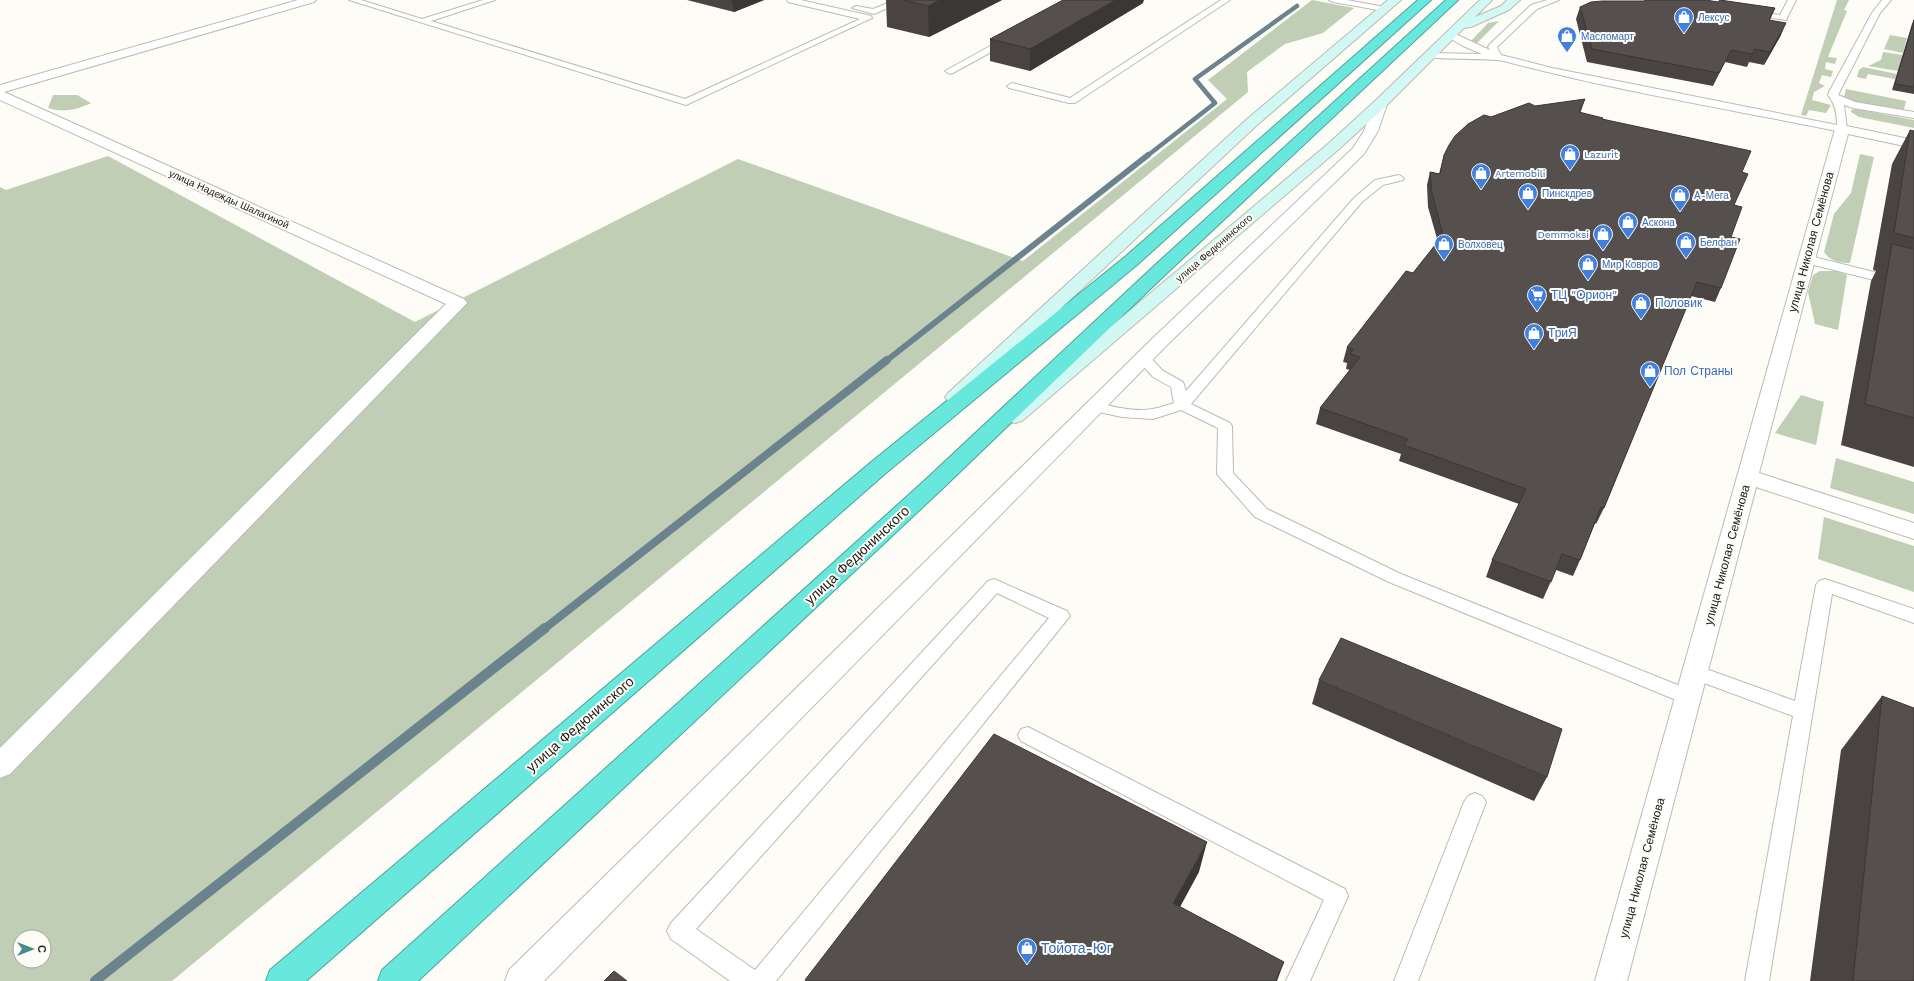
<svg xmlns="http://www.w3.org/2000/svg" width="1914" height="981" font-family="'Work Sans',sans-serif">
<style>
.green{fill:#c0ceb6;fill-rule:evenodd}
.lines{fill:none;stroke-linecap:round;stroke-linejoin:round}
.stream-far3{stroke:#6a838d;stroke-width:4.5}
.stream-far2{stroke:#6a838d;stroke-width:6}
.stream-far1{stroke:#6a838d;stroke-width:8}
.stream{stroke:#6a838d;stroke-width:10}
.lane-casing{stroke:#bcbbb5;stroke-width:2}
.street-casing{stroke:#bcbbb5;stroke-width:2}
.secondary-casing{stroke:#bcbbb5;stroke-width:2}
.highway-casing{stroke:#4fa29a;stroke-width:2}
.lane{fill:#fff;fill-rule:evenodd}
.street{fill:#fff;fill-rule:evenodd}
.secondary{fill:#d2f8f4;fill-rule:evenodd}
.highway{fill:#68e8dc;fill-rule:evenodd}
.wall{fill:#494443}
.shaded-wall{fill:#3c3737}
.building{fill:#554f4e;stroke:#3c3737}
.labels{text-anchor:middle;dominant-baseline:central;stroke-width:4;stroke-linejoin:round;paint-order:stroke}
.far-shop-label{font-size:10px;fill:#366cbe;stroke:#fdfcf6;text-anchor:start}
.far-street-label{font-size:10px;fill:#21201e;stroke:#fdfcf6}
.street-label{font-size:12px;fill:#21201e;stroke:#fdfcf6}
.shop-label{font-size:12px;fill:#366cbe;stroke:#fdfcf6;text-anchor:start}
.near-street-label{font-size:14px;fill:#21201e;stroke:#fdfcf6}
.near-shop-label{font-size:14px;fill:#366cbe;stroke:#fdfcf6;text-anchor:start}
</style>
<rect width="100%" height="100%" fill="#fdfcf6"/>
<path class="green" d="M1312,0L1354,8L1323,33L1285,44L1247,72L1248,92L172,981H0V187L6,190L108,156L415,322L738,159L1023,261L1227,99L1208,80ZM20,937H44V961H20Z
M1837,0H1849L1844,10L1847,11L1828,57L1837,58L1835,64L1826,62L1825,69L1833,71L1831,77L1822,75L1819,83L1825,86L1814,92L1812,100L1831,105L1826,113L1809,110L1806,116L1801,115Z
M1499,21L1477,43L1471,41L1488,23Z
M1890,35L1907,38L1903,53L1884,49Z
M1883,52L1903,55L1898,71L1868,66L1881,60Z
M1863,67L1897,74L1895,79L1868,74L1866,79L1857,77L1859,70Z
M1846,89L1906,101L1904,109L1901,110L1851,101L1844,98Z
M53,95H77L91,103C76,110 64,113 48,108Z
M1856,109L1914,120V128L1859,117L1851,112V110Z
M1860,154L1874,157L1850,263C1839,263 1830,261 1824,252L1834,214L1851,193Z
M1820,271H1836L1847,275L1838,330L1815,324L1808,292L1813,275Z
M1801,395L1824,402L1816,445L1775,433Z
M1836,458L1914,482V514L1830,488Z
M1824,517L1914,546V592L1818,559Z"/>
<g class="lines">
<path class="stream-far3" d="M1147,156L1215,103L1195,79L1297,6"/>
<path class="stream-far2" d="M886,361L1148,155"/>
<path class="stream-far1" d="M544,629L887,360"/>
<path class="stream" d="M95,981L545,628"/>
<defs>
<path id="lane" d="M349,0H361L422,19L483,0H495L431,21L685,99L860,19L788,2L787,0H801L871,16L872,18L686,105Z
M895,0H906L874,14L852,8L856,6L873,9Z
M1221,0H1230L1075,103H1069L1009,88L1007,86L1012,83L1070,98Z
M1329,0H1347L1384,7L1388,9L1384,11L1333,2Z
M1547,0H1559L1537,9L1497,47L1501,55L1552,68L1837,125C1837,113 1835,104 1828,95L1829,92L1872,13L1882,0H1891L1880,13L1838,95L1855,102L1914,112V118L1853,108L1844,105L1847,129L1842,132C1729,109 1615,91 1504,61C1491,58 1428,60 1424,56L1428,53L1482,54L1463,46L1448,37V33L1451,32L1490,50L1488,47L1489,45L1531,5Z
M1788,0H1796L1786,20L1751,15L1747,13L1751,11L1780,15Z
M1010,35L1014,38L1013,40L953,73L950,74L945,71Z
M1399,175L1404,178L1403,180L1383,185L1362,202L1191,404L1230,423L1232,426L1233,473L1267,509L1401,574L1695,692L1698,697L1695,702L1688,705L1681,702L1389,582L1255,517L1217,474L1218,428L1181,410L1153,419L1122,417L1090,410L1088,407L1090,404C1100,401 1111,407 1121,408C1142,412 1154,410 1174,403L1171,387L1153,377L1136,358L1138,355H1148L1163,371L1183,382L1186,391L1354,198L1375,180Z
M1806,255L1914,282V290L1802,262L1800,259L1802,256Z
M994,579L1067,611L1070,616L776,981H730L671,939L667,931L671,923L988,581ZM997,593L1049,618L755,970L696,929Z
M1825,579L1914,609V623L1832,594L1769,981H1745L1793,716L1688,677L1686,672L1688,667L1695,665L1795,701L1816,585L1819,581Z
M1028,727L1345,889L1348,896L1310,981H1286L1324,900L1021,741L1018,735L1021,729Z
M1475,793L1482,796L1486,802L1418,981H1394L1464,802L1468,796Z"/>
<path id="street" d="M298,0H316L314,2L4,92L464,299L467,303L10,774L0,778V748L446,304L0,100V85Z
M1380,100L1385,101L1387,104L1378,131L1364,154L1166,346L544,981H505L509,970L1153,338L1353,148L1364,131L1373,104L1375,101Z
M1842,125L1914,140V148L1848,134L1759,473L1914,523V539L1756,487L1627,981H1595L1835,129L1837,126Z"/>
<path id="secondary" d="M1388,0H1401L1256,126L962,401L955,403L948,401L945,397L948,393L1246,120Z
M1480,0H1492L1475,17L1501,6L1507,0H1520L1509,10L1471,27L1464,28L1385,107L1339,149L1022,421L1015,423L1008,421L1005,417L1008,413L1329,143L1375,101Z"/>
<path id="highway" d="M1418,0H1431L1138,264L886,473L306,981H266L270,970L870,463L1126,256Z
M1446,0H1458L1166,274L940,491L418,981H378L382,970L924,481L1154,266Z"/>
</defs>
<use href="#lane" class="lane-casing"/>
<use href="#street" class="street-casing"/>
<use href="#secondary" class="secondary-casing"/>
<use href="#highway" class="highway-casing"/>
<use href="#lane" class="lane"/>
<use href="#street" class="street"/>
<use href="#secondary" class="secondary"/>
<use href="#highway" class="highway"/>
</g>
<path class="wall" d="M687,0H764L734,12Z
M886,0H1002L929,37L887,27Z
M1644,1L1718,2L1775,8L1770,20L1781,35L1764,65L1749,62L1747,67L1725,62L1713,86L1587,62L1576,19L1580,7Z
M1143,3L1030,71L990,61V39Z
M1914,19V94L1892,90L1912,24Z
M1535,106L1603,119L1742,172L1734,205L1731,237L1721,288L1715,302L1691,296L1604,508L1596,524L1595,523L1580,560L1573,576L1556,570L1543,599L1486,577L1492,560L1519,504L1399,461L1401,454L1316,424L1320,408L1350,370L1346,369L1347,363L1343,362L1347,347L1413,273L1438,242L1428,207L1427,185L1430,172L1439,174L1444,155L1491,117Z
M1910,130L1914,131V467L1841,445L1871,281L1876,271L1873,270L1892,164Z
M1319,680L1547,777L1534,801L1312,704Z
M1882,696L1914,981H1810L1841,750Z"/>
<path class="shaded-wall" d="M732,0H764L734,12Z
M940,0H1002L929,37L928,6Z
M1115,0H1144L1143,3L1030,71V49Z
M1786,23L1781,35L1764,65L1770,52Z
M1755,49L1749,62L1747,67L1752,54Z
M1585,99L1581,111L1574,125L1579,112Z
M1207,842L1199,872L1166,933L1173,903Z
M1284,962L1277,981H1275Z"/>
<path class="building" d="M903,0H940L928,6Z
M1063,0H1115L1030,49L990,39Z
M1645,0H1706L1718,2L1720,0L1775,8L1769,20L1786,23L1770,52L1755,49L1752,54L1731,50L1719,73L1592,49L1580,7L1591,2L1602,1H1644Z
M1914,20V87L1895,84Z
M1585,99L1579,112L1603,118L1602,119L1751,151L1742,172L1748,174L1734,205L1742,207L1731,237L1740,239L1721,288L1697,282L1604,508L1601,507L1580,560L1562,554L1551,582L1492,560L1526,489L1404,445L1408,439L1320,408L1360,357L1350,354L1353,349L1347,347L1406,271L1413,273L1443,235L1432,193L1430,172L1440,174L1444,155L1449,145L1455,136L1468,124L1484,115L1491,117L1529,103L1535,106Z
M1910,130L1914,131V238L1894,233Z
M1892,244L1914,249V418L1865,404Z
M1341,638L1562,729L1547,777L1319,680Z
M1882,696L1914,708V981H1853Z
M994,734L1207,842L1173,903L1284,962L1275,981H807L805,980Z
M614,971L627,981H604Z"/>
<defs>
<symbol id="shop-pin" viewBox="-11 -11 22 30"><path d="M0 17L-7.5 6A9.5 9.5 0 1 1 7.5 6Z" fill="#3f7fe0" stroke="#fdfcf6"/><path d="M-5-2.5h2.3a2.7 3.5 0 0 1 5.4 0H5L5.5 6h-11ZM-1.5-2.5h3a1.5 2.3 0 0 0-3 0Z" fill="#fff"/></symbol>
<symbol id="supermarket-pin" viewBox="-11 -11 22 30"><path d="M0 17L-7.5 6A9.5 9.5 0 1 1 7.5 6Z" fill="#3f7fe0" stroke="#fdfcf6"/><path d="M-6-5.5h2.5l.6 2H6L4.5 2H-2.5L-4.4-4H-6ZM-1.5 3.2a1.3 1.3 0 1 0 .1 0ZM3 3.2a1.3 1.3 0 1 0 .1 0Z" fill="#fff"/></symbol>
</defs>
<g fill-rule="evenodd">
<use href="#shop-pin" x="1673" y="6" width="22" height="30"/>
<use href="#shop-pin" x="1556" y="25" width="22" height="30"/>
<use href="#shop-pin" x="1559" y="143" width="22" height="30"/>
<use href="#shop-pin" x="1470" y="162" width="22" height="30"/>
<use href="#shop-pin" x="1517" y="182" width="22" height="30"/>
<use href="#shop-pin" x="1669" y="184" width="22" height="30"/>
<use href="#shop-pin" x="1617" y="211" width="22" height="30"/>
<use href="#shop-pin" x="1592" y="223" width="22" height="30"/>
<use href="#shop-pin" x="1675" y="231" width="22" height="30"/>
<use href="#shop-pin" x="1433" y="233" width="22" height="30"/>
<use href="#shop-pin" x="1577" y="253" width="22" height="30"/>
<use href="#supermarket-pin" x="1526" y="284" width="22" height="30"/>
<use href="#shop-pin" x="1630" y="292" width="22" height="30"/>
<use href="#shop-pin" x="1523" y="322" width="22" height="30"/>
<use href="#shop-pin" x="1639" y="360" width="22" height="30"/>
<use href="#shop-pin" x="1016" y="937" width="22" height="30"/>
</g>
<g class="labels">
<g class="far-shop-label">
<text x="1698" y="17">Лексус</text>
<text x="1581" y="36">Масломарт</text>
<text x="1584" y="154">Lazurit</text>
<text x="1495" y="173">Artemobili</text>
<text x="1542" y="193">Пинскдрев</text>
<text x="1694" y="195">А-Мега</text>
<text x="1642" y="222">Аскона</text>
<text x="1589" y="234" text-anchor="end">Demmoksi</text>
<text x="1700" y="242">Белфан</text>
<text x="1458" y="244">Волховец</text>
<text x="1602" y="264">Мир Ковров</text>
</g>
<g class="far-street-label">
<text transform="translate(229 199) rotate(24)">улица Надежды Шалагиной</text>
<text transform="translate(1214 248) rotate(-41)">улица Федюнинского</text>
</g>
<g class="street-label">
<text transform="translate(1811 242) rotate(-75)">улица Николая Семёнова</text>
<text transform="translate(1727 555) rotate(-75)">улица Николая Семёнова</text>
<text transform="translate(1642 868) rotate(-75)">улица Николая Семёнова</text>
</g>
<g class="shop-label">
<text x="1551" y="295">ТЦ "Орион"</text>
<text x="1655" y="303">Половик</text>
<text x="1548" y="333">ТриЯ</text>
<text x="1664" y="371">Пол Страны</text>
</g>
<g class="near-street-label">
<text transform="translate(857 555) rotate(-43)">улица Федюнинского</text>
<text transform="translate(580 724) rotate(-41)">улица Федюнинского</text>
</g>
<g class="near-shop-label">
<text x="1041" y="948">Тойота-Юг</text>
</g>
</g>
<g transform="translate(32 949) rotate(90)"><circle r="19" fill="#fdfcf6" stroke="#a5a4a0"/>
<path d="M0-3L7 15L0 10L-7 15Z" fill="#468d88"/>
<text y="-6" font-size="11" font-weight="bold" text-anchor="middle" fill="#21201e">С</text>
</g>
</svg>
